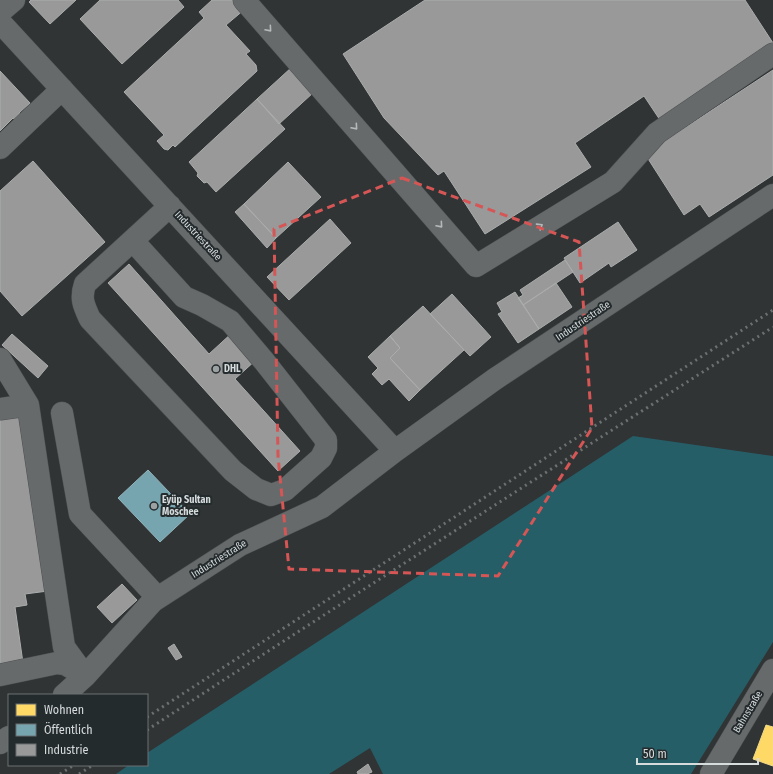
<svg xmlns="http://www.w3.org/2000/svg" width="773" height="774" font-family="'Fira Sans Condensed',sans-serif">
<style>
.green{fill:#265e68}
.homes{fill:#ffd966;stroke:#f3da89}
.public{fill:#76a5af;stroke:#93b5bc}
.industry{fill:#999;stroke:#abadad}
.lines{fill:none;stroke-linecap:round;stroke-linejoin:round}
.minor-casing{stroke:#4e5152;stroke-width:23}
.minor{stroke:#676a6b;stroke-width:22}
.rail{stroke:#6d7070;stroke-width:3;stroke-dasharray:2 4;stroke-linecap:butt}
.oneway{stroke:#b5b9ba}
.marked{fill:none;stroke:#d65555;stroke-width:3;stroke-dasharray:8 5;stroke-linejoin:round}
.poi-dot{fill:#9ca1a2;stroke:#242b2d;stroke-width:1.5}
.labels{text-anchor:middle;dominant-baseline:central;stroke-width:4;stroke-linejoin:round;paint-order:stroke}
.street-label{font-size:10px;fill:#d6dbdc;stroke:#242b2d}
.poi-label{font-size:10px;font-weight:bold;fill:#d6dbdc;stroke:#242b2d;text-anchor:start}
</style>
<rect width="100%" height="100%" fill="#303435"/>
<path class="green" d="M633,436L773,456V642L691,774H383L370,748L329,774H116L129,765H147V753Z"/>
<path class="homes" d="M766,725L773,727V766L753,759Z"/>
<path class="public" d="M148,470L190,514L160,542L118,498Z"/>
<path class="industry" d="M31,0H76L50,24L29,2Z
M100,0H178L184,7L122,64L80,19Z
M212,0H237L245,9L226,25L250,51L246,54L256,65L257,71L175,147L173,145L168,150L164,149L157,141L164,135L124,92L204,18L199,12Z
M425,0H745L773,43V45L660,120L644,96L575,143L591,167L485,234L444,171L438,175L384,118L343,54Z
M292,67L314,92L279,124L257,99Z
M773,70V175L709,217L700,204L684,215L645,154Z
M0,71L30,103L19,113L20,116L16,120L13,118L0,131Z
M257,99L285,129L216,192L207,182L204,183L197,176L198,173L189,162Z
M33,161L105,242L22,316L0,291V191Z
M288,162L321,197L276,238L244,204Z
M244,204L276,238L267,248L235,212Z
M330,219L351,243L289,300L267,277Z
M618,222L637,250L611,267L609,263L580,283L564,258Z
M565,260L573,272L523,305L518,298L523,295L520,290Z
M129,264L209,354L233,332L257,359L235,379L300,451L278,471L108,283Z
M556,283L572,307L539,329L523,305Z
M515,292L539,329L518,343L498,314L502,312L497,303Z
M452,294L491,337L470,356L430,314Z
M423,306L464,350L420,390L390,358L400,348L390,336Z
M12,334L48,366L38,378L2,345Z
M390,336L400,348L390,358L420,390L409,401L389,379L382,385L372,374L378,368L368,357Z
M22,416L48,591L25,594L27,605L15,607L23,663L0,666V420Z
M122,584L137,600L112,623L97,607Z
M174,644L182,657L176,660L168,648Z
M368,764L372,772L367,774H358L357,772Z"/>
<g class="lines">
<defs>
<path id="minor" d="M244,0L476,266L613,182L657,133L773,54
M0,12L14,0
M0,22L395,451
M0,148L62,89
M133,241L184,297L202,305L230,321L264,361L326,440V448L321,458L285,490L271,495L256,489L233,471L90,319C84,306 80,299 85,284L170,206
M0,359L28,405L64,647L85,676
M0,409L28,405
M62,413L80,514L158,598
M0,675L57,663L65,664L84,675
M64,695L85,676L153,601L240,545L322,507L395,451L495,379L773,195
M0,743L9,737
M711,774L773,670"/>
</defs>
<use href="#minor" class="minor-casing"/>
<use href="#minor" class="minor"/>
<path class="rail" d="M147,717L773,310
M147,730C355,594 564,461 773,327
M60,774L74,765
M79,774L93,765"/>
</g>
<defs><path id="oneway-chevron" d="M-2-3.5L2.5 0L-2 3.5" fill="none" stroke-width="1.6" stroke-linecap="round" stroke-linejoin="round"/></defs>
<g class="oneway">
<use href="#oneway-chevron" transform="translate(269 29) rotate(49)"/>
<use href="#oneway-chevron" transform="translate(355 127) rotate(49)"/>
<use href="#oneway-chevron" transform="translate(440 225) rotate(49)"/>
<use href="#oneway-chevron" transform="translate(540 226) rotate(-32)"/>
</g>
<path class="marked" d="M402,178L579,242L592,428L498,576L289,569L278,456L274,229Z"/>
<g class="poi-dot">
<circle cx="216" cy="369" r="4"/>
<circle cx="154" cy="506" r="4"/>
</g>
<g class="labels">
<g class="street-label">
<text transform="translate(198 236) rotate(47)">Industriestraße</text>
<text transform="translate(583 321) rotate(-34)">Industriestraße</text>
<text transform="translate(219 559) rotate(-32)">Industriestraße</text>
<text transform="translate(748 712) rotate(-59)">Bahnstraße</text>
</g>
<g class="poi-label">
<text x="224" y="369">DHL</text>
<text x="162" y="500">Eyüp Sultan<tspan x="162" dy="12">Moschee</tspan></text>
</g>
</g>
<rect x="8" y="694" width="140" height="72" fill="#242b2d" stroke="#6b7173"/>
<rect x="16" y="704" width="20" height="12" fill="#ffd966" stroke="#6b7173"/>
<text x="44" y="714" font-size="12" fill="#d6dbdc">Wohnen</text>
<rect x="16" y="724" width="20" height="12" fill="#76a5af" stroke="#6b7173"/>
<text x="44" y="734" font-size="12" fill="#d6dbdc">Öffentlich</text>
<rect x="16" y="744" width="20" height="12" fill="#999999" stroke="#6b7173"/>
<text x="44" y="754" font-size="12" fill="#d6dbdc">Industrie</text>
<path d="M637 758v6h121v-6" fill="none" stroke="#d6dbdc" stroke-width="2"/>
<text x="643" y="758" font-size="12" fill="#d6dbdc" stroke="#242b2d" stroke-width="3" paint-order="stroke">50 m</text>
</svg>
